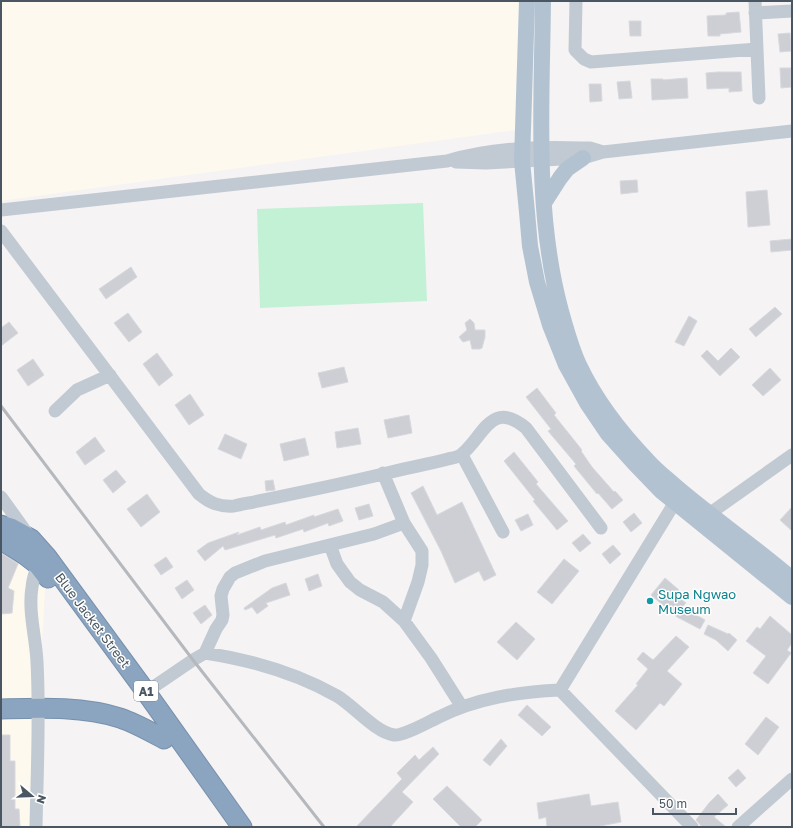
<svg xmlns="http://www.w3.org/2000/svg" width="793" height="828" font-family="'Golos Text',sans-serif">
<style>
.commercial{fill:#fdf9ef}
.green{fill:#c3f1d5}
.building{fill:#cdcfd5;stroke:#d7d9de}
.lines{fill:none;stroke-linecap:round;stroke-linejoin:round}
.highway-casing{stroke:#7690ad;stroke-width:21}
.minor{stroke:#c1cad2;stroke-width:13}
.major{stroke:#b3c2d1;stroke-width:16}
.highway{stroke:#8ba5c1;stroke-width:19}
.rail{stroke:#b5b8bd;stroke-width:3}
.culture-dot{fill:#0f9aa8;stroke:#fff;stroke-width:1.5}
.labels{text-anchor:middle;dominant-baseline:central;stroke-width:3;stroke-linejoin:round;paint-order:stroke}
.shield{fill:#fff;stroke:#808990;stroke-width:1}
.shield-label{font-size:12px;font-weight:bold;fill:#4a5661}
.culture-label{font-size:13px;fill:#0d838f;stroke:#fff;text-anchor:start}
.street-label{font-size:13px;fill:#4a5661;stroke:#fff}
</style>
<rect width="100%" height="100%" fill="#f5f3f3"/>
<path class="commercial" d="M1,1H527L523,129L1,201Z
M1,497L47,557L38,709L36,827H1Z"/>
<path class="green" d="M423,203L427,301L260,308L257,209Z"/>
<path class="building" d="M739,12L741,32L720,34V36H708L707,16L726,15V13Z
M629,21H641V36H630Z
M790,33L791,51L780,52L778,34Z
M780,68H791V87L781,88Z
M718,72H741L742,91L729,92V88L707,89L706,73Z
M687,78L688,98L652,100L651,79H663V80Z
M630,81L632,98L619,99L617,82Z
M589,84H601L602,101L590,102Z
M637,180L638,192L621,194L620,181Z
M767,190L770,225L748,227L746,192Z
M792,239V250L771,252L770,241Z
M131,267L137,277L106,299L99,289Z
M775,307L782,314L756,337L749,329Z
M128,313L142,332L129,342L114,323Z
M689,316L697,321L684,346L675,342Z
M470,319L474,323L475,330H485V337L482,348L480,349H472L470,340L463,342L459,337L467,330L465,323Z
M9,322L18,333L1,346V328Z
M731,348L740,357L720,376L701,356L707,350L718,361Z
M157,353L173,375L159,386L143,364Z
M33,359L44,375L28,386L17,370Z
M344,367L348,382L322,388L318,373Z
M770,368L781,380L763,396L752,385Z
M537,388L556,413L554,415L582,450L581,451L592,467L614,492L615,491L623,500L612,509L598,493L597,494L574,466L576,464L548,431L551,429L526,397Z
M190,394L204,415L189,425L175,405Z
M409,415L412,433L388,438L384,420Z
M358,428L361,444L337,448L335,432Z
M225,434L247,444L241,459L218,449Z
M95,437L105,451L85,465L76,452Z
M305,438L309,455L284,461L280,444Z
M514,452L538,482L536,484L568,521L557,530L533,501L535,500L504,461Z
M116,470L126,482L113,493L103,480Z
M273,480L275,490L266,491L265,481Z
M423,486L437,515L462,502L496,575L484,581L479,571L455,583L441,551L411,493Z
M147,494L160,512L141,527L127,509Z
M369,504L373,516L359,520L355,508Z
M792,507V531L780,520Z
M338,509L343,521L329,526L328,523L304,532L303,529L276,538L275,535L225,550L223,546L205,561L197,551L208,543L239,532L237,535L260,527L261,530L285,522L286,525L314,515V517Z
M634,513L642,523L631,532L623,522Z
M528,514L533,525L521,531L515,520Z
M583,534L591,543L580,552L572,543Z
M613,545L621,554L610,564L602,554Z
M1,553L18,564L8,588L14,591L12,613L1,614Z
M166,557L173,567L161,575L154,565Z
M564,559L579,571L552,604L537,592Z
M318,574L322,586L309,591L305,579Z
M665,578L679,590L675,595L686,603L682,607L705,620L700,629L677,617L651,595Z
M187,580L194,590L182,599L175,588Z
M286,583L290,595L266,603L268,606L257,614L252,607L245,610L244,608L272,588Z
M205,605L212,615L201,624L193,613Z
M770,616L792,635V643L787,650L791,653L768,684L753,673L766,656L746,641L757,627L760,629Z
M516,622L535,639L517,660L497,642Z
M708,625L728,634L729,633L737,640L728,651L716,640L704,634Z
M676,636L689,647L667,671L682,684L664,706L660,703L636,730L615,711L638,685L636,684L648,669L637,659L643,652L653,660Z
M527,705L551,727L542,736L518,715Z
M766,717L779,727L758,755L745,744Z
M1,735H10V761H15V809H19L20,827H1Z
M501,739L507,746L490,766L483,760Z
M433,747L439,754L402,792L413,802L390,827H356L402,779L397,773L415,755L419,760Z
M738,769L746,778L736,787L728,778Z
M447,786L482,820L475,827H461L433,799Z
M589,794L591,806L618,802L621,822L595,827H547L546,817L539,819L537,803Z
M718,794L728,805L714,817L726,827H702L696,820L709,803Z"/>
<g class="lines">
<defs>
<path id="highway" d="M1,525L11,528L31,539L47,557L146,692L242,827
M1,540L25,555L38,565L48,578
M1,709C40,708 82,706 120,718C135,723 149,731 164,739"/>
</defs>
<use href="#highway" class="highway-casing"/>
<path class="minor" d="M576,1L575,50L584,59L591,62L757,49
M755,1L759,98
M755,13L792,11
M456,162L486,163L583,158L603,152L792,131
M1,210L447,161C491,148 535,146 581,148H590L603,152
M1,231L199,494C210,503 219,507 234,506C283,496 333,486 383,474C404,468 426,465 448,459C452,458 459,457 462,454C484,436 491,399 526,428L601,528
M55,411L77,390L110,375
M462,455L503,532
M383,473L404,523L422,551V565L418,582L404,621
M1,497L29,536
M709,514L792,455
M330,545L337,564L350,582L360,590L383,602L404,621L431,658L462,707
M205,653C251,660 296,673 337,696C354,706 375,732 394,735C404,736 430,721 439,717C477,698 518,692 560,690L692,827
M560,690L680,494
M146,692L193,660L205,653L216,629L222,620L223,615L221,596L223,589L230,577L235,573L265,561L374,534L404,523
M36,827C37,772 40,717 37,662C36,638 28,612 32,587C33,579 36,567 42,562
M738,827L792,779"/>
<path class="major" d="M527,1L522,161L527,212L530,246L537,282L550,325L566,365L587,403L608,434L634,463L661,491L792,597
M543,1C542,102 534,213 561,311C566,329 571,348 579,365C596,401 621,433 648,461C656,470 665,477 673,484C711,517 754,546 792,579
M544,203L560,178L567,169L583,158"/>
<use href="#highway" class="highway"/>
<path class="rail" d="M1,406L193,660L324,827"/>
</g>
<circle class="culture-dot" cx="650" cy="601" r="4"/>
<g class="labels">
<rect class="shield" x="134" y="681" width="24" height="20" rx="3"/>
<g class="shield-label">
<text x="146" y="691">A1</text>
</g>
<g class="culture-label">
<text x="658" y="594">Supa Ngwao<tspan x="658" dy="15">Museum</tspan></text>
</g>
<g class="street-label">
<text transform="translate(93 620) rotate(53)">Blue Jacket Street</text>
</g>
</g>
<rect width="793" height="828" fill="none" stroke="#4a5661" stroke-width="4"/>
<g transform="translate(32 796) rotate(109)" stroke="#ffffff" stroke-width="3" paint-order="stroke">
<path d="M0-3L7 15L0 10L-7 15Z" fill="#4a5661"/>
<text y="-6" font-size="11" font-weight="bold" text-anchor="middle" fill="#4a5661">N</text>
</g>
<path d="M653 808v6h83v-6" fill="none" stroke="#4a5661" stroke-width="2"/>
<text x="659" y="808" font-size="12" fill="#4a5661" stroke="#ffffff" stroke-width="3" paint-order="stroke">50 m</text>
</svg>
